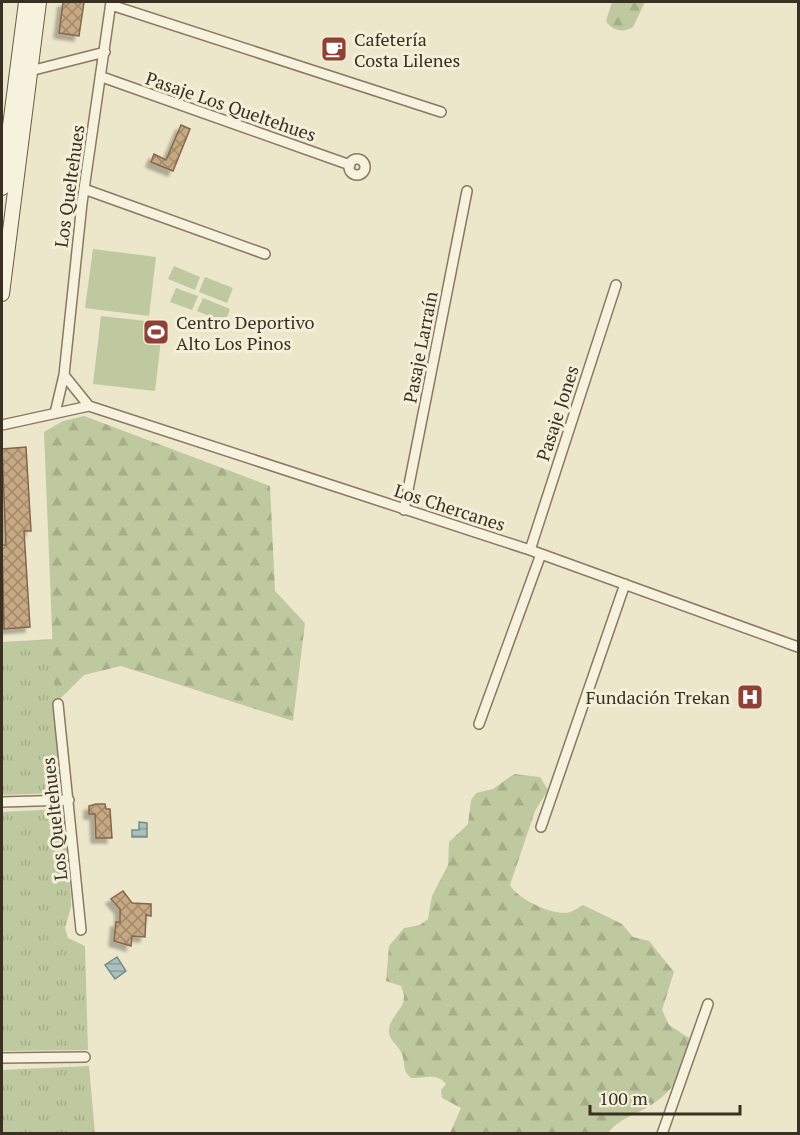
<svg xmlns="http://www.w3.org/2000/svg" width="800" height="1135" font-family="'PT Serif',serif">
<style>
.grass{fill:url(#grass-tufts)}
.forest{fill:url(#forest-firs)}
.park{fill:#bfc99f}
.water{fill:url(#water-rules);stroke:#718f8b;stroke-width:1.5}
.building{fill:url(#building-cross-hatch);stroke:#846848;stroke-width:1.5;filter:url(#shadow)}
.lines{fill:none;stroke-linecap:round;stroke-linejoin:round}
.minor-casing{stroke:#877a60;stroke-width:12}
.secondary-casing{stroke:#695b43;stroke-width:16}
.minor{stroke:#f7f2dd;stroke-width:9}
.secondary{stroke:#f7f2dd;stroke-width:14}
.labels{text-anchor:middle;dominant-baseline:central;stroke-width:6;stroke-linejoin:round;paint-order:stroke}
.poi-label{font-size:18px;fill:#393022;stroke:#f3efd9;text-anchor:start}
.street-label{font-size:18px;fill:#393022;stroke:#f3efd9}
</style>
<defs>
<pattern id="grass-tufts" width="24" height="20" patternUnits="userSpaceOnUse" patternTransform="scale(1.5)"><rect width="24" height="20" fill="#bfc99f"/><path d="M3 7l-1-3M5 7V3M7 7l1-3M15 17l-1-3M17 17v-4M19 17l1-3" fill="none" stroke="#a5ad89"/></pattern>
<pattern id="forest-firs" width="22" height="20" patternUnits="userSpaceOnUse" patternTransform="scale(1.5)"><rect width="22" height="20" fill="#bfc99f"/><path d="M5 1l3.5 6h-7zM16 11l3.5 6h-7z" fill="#a5ad89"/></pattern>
<pattern id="water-rules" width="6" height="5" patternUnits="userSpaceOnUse" patternTransform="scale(1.5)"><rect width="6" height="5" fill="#aac0bd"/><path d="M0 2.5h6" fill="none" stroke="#8b9c99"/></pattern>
<pattern id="building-cross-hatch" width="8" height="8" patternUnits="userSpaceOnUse" patternTransform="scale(1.5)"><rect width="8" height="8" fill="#c6a883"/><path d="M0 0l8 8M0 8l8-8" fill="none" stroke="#a2896b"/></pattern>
<filter id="shadow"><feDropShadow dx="-5" dy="5" stdDeviation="1.5" flood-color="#0004"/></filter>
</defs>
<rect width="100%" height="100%" fill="#ece6ca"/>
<path class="grass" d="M54,639L55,704L64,789L59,793L2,795V642Z
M59,809L64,814L71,897V907L65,928L68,938L85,946L88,1050L2,1051V812Z
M89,1066L95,1133H2V1070Z"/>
<path class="forest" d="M612,2H645L633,27C624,33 612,31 606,21Z
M84,416L270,486L275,591L305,623L293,721L121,666L84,675L55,704L44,432L63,421Z
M514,774L540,777L548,790L535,811L510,885C517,899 555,917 570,912C574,911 579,907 583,905L622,924L633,937L649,941L674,972L662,1010L669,1025L689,1038C690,1066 675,1090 651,1105C637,1114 618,1119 608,1133H450L461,1108L442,1098L441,1090L446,1084C436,1072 425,1079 411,1078C403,1071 405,1067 403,1057C401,1046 387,1041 389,1028C393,1011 411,1006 401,986L386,981L389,946L404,928L420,925L428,919L432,896L448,865L449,842L468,824L471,800L476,793L493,789Z"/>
<path class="park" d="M93,249L156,257L149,316L85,308Z
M174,266L200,277L195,290L168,279Z
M205,277L233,288L227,303L199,292Z
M176,288L198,296L192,310L170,302Z
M203,298L230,309L225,322L197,311Z
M101,316L163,323L155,391L93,384Z"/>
<path class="water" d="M139,822L147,823V837H132V830H139Z
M117,957L126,971L115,979L105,965Z"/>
<path class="building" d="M63,2H84L79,36L59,33Z
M181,125L190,129L173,171L151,162L154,154L166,160Z
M26,447L31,531H24L30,627L4,629L2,545H6L2,449Z
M96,804H105L106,809H110L112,838H96L95,814H89V806Z
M123,891L132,903L151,904V916L146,915L145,937L132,936L131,946L114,941L116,922H120V909L111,899Z"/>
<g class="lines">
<defs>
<path id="minor" d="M111,5L441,112
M30,71L105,52
M102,77L350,165
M349 167a8 8 0 1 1 16 0a8 8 0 1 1-16 0Z
M84,189L265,254
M89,406L530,550L798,647
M89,406L64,375L82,203L111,2
M55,413L64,375
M2,425L89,406
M404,510L467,191
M530,550L616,285
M58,704L81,930
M479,724L541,554
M2,802L69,800
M541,827L625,584
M2,1058L85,1057
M662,1134L708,1004"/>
<path id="secondary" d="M2,188L26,2
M2,294L39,2"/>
</defs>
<use href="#minor" class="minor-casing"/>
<use href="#secondary" class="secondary-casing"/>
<use href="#minor" class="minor"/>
<use href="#secondary" class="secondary"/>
</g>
<defs>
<symbol id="cafe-square" viewBox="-11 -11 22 22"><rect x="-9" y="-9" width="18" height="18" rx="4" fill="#914035" stroke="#f3efd9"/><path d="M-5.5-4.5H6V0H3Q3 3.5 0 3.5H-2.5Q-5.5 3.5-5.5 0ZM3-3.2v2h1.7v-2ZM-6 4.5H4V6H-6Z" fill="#fff"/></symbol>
<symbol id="stadium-square" viewBox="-11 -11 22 22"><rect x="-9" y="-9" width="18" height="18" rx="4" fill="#914035" stroke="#f3efd9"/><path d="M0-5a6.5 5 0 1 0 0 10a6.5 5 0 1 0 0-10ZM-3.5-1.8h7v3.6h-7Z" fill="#fff"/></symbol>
<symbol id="hospital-square" viewBox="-11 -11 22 22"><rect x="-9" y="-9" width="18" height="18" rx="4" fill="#914035" stroke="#f3efd9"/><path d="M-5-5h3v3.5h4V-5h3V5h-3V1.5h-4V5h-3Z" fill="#fff"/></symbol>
</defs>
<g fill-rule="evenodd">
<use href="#cafe-square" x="319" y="34" width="30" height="30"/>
<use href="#stadium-square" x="141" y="317" width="30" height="30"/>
<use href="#hospital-square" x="735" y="682" width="30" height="30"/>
</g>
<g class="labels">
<g class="poi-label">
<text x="354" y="39">Cafetería<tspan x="354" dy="21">Costa Lilenes</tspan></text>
<text x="176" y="322">Centro Deportivo<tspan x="176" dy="21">Alto Los Pinos</tspan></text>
<text x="730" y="697" text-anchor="end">Fundación Trekan</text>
</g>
<g class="street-label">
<text transform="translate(231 106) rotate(19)">Pasaje Los Queltehues</text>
<text transform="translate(69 186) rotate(-82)">Los Queltehues</text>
<text transform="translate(420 347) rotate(-79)">Pasaje Larraín</text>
<text transform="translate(557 413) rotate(-72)">Pasaje Jones</text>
<text transform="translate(450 507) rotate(18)">Los Chercanes</text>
<text transform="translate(54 819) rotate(-96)">Los Queltehues</text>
</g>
</g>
<rect width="800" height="1135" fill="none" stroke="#393022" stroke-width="6"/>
<path d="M590 1105v9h150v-9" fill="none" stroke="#393022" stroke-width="3"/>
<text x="599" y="1105" font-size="18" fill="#393022" stroke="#f3efd9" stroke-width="4.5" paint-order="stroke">100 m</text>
</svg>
